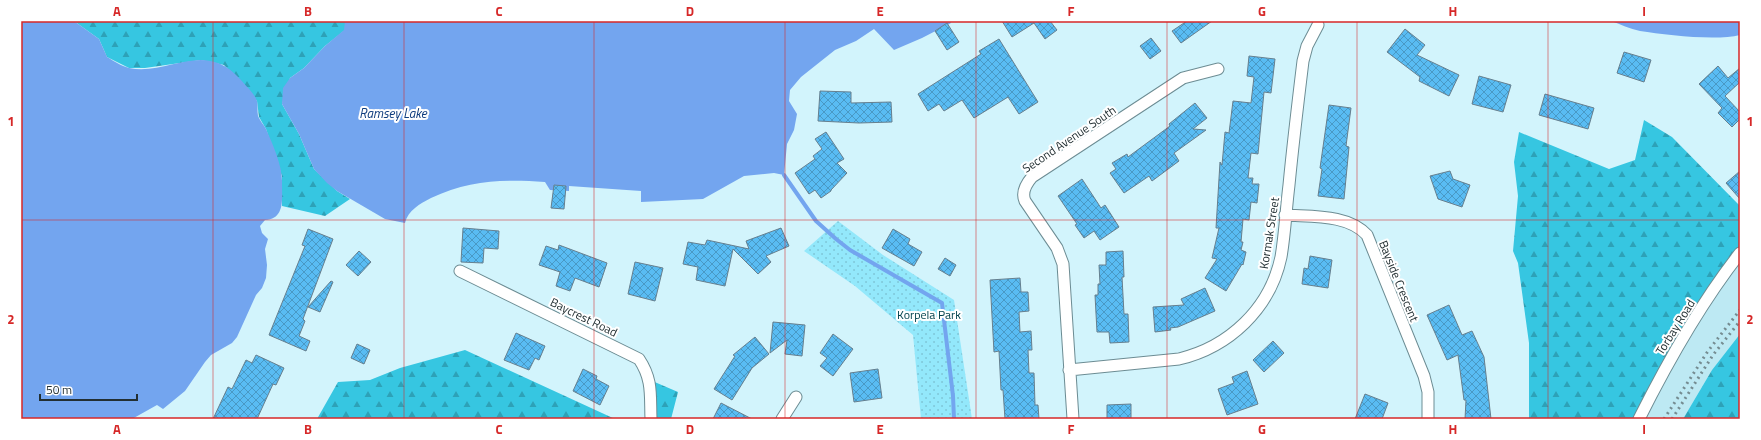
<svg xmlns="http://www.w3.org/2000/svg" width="1761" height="440" font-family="'Titillium Web',sans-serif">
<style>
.built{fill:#bde9f3}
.forest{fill:url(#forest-firs)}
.park{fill:url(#park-dots)}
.water{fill:#73a5ef}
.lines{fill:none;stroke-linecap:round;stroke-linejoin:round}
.stream{stroke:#73a5ef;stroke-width:4}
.building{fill:url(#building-cross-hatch);stroke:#667f8e}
.street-casing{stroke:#6c8c93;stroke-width:13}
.street{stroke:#fff;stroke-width:11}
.rail{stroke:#758c91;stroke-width:3;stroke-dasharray:2 4;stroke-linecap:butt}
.grid{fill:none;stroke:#d62828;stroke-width:1;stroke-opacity:0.55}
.labels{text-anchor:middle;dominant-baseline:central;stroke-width:4;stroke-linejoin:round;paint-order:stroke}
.street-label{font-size:12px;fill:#222f32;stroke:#fff}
.park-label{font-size:12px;fill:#00414c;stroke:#fff}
.water-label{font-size:13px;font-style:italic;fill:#0d3b7d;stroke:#fff}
.neatline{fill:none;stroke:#d62828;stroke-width:1.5}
.grid-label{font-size:13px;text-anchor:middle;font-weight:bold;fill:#d62828}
</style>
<defs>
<pattern id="forest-firs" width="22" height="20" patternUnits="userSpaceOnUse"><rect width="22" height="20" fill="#36c6e1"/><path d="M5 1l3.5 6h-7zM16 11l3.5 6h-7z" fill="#2da1b7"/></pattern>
<pattern id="park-dots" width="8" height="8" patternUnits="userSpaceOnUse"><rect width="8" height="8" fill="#93e8fb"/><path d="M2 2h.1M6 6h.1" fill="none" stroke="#7ec7d8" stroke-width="1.8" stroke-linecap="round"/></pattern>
<pattern id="building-cross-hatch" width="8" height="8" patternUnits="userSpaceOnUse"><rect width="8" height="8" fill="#59bcf3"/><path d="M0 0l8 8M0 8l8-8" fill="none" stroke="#4999c5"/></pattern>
</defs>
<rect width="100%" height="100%" fill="#d2f4fc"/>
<path class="built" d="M1740,255V334L1712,370L1683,419H1640L1658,382Z"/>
<path class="forest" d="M74,21H345V30L325,46L304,68L290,78L282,104L299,134L314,169L337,191L350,199L325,216L282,206V176L266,129L259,117L257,101L224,65L201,60L145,68H129L107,57L99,39Z
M1644,120L1672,137L1740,206V255L1719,285L1640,419H1529V343L1518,263L1513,251L1518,196L1514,162L1519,132L1609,169L1635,160Z
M1740,334V419H1683L1712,370Z
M465,350L615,419H317L338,382L370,380L400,368Z
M650,380L678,392L671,419H652Z"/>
<path class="park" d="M838,221L883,255L954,300L972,419H921L913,335L855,286L804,251Z"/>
<path class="water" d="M21,21H74L99,39L107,57C114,61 121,66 129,68C169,76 204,39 240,79C246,86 254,93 257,101C258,106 257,111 258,116C260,121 264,125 266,129C273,145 283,167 282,184C282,199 285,219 265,220L260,226L262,233L268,239L265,249L267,265L266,278L262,288L256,295L237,337L232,343L211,355L205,362L185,391L163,409L157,405L132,419H21Z
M345,21H950L951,23L922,38L894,50L874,29L856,41L835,50L801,77L790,90L789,101L797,114L794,130L787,144L784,175L774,173L744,176L703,199L641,202V191L569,186V191L550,190L545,182C504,179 469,180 431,198C420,204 408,210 405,223L385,219L337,191L327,183L314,169L299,134L282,104L283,88L290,78L304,68L325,46L344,30Z
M1611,21H1740V35C1716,41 1666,35 1640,31C1630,29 1620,24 1611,21Z"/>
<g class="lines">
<path class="stream" d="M784,175L816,221L836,239L850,250L942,303L953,396L954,419"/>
</g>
<path class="building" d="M1002,21H1050L1057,30L1045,39L1034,23L1012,37Z
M1187,21H1212L1181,43L1172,31Z
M947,23L959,42L947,50L935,31Z
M1405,29L1425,45L1417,55L1459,75L1449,96L1419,81L1420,77L1387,52Z
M1151,38L1161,51L1150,59L1140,46Z
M999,39L1038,102L1019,114L1008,97L974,118L962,100L944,111L939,104L928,111L918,94L981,54L979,51Z
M1624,52L1651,60L1644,82L1617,73Z
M1249,56L1275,59L1271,93L1264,92L1258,154L1251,153L1248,178H1253L1252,184H1259L1257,203L1251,202L1249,220L1243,219L1241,242H1243L1241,250L1246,252L1243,265L1242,264L1226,291L1205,278L1217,259L1212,258L1219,228H1216L1220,162L1222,165L1225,132L1229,133L1233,101L1251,103L1254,77L1247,76Z
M1718,66L1728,78L1740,68V82L1725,96L1740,112V119L1732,127L1718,113L1722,108L1699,84Z
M1479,76L1511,85L1503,112L1472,104Z
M820,91L851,92V103L891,102L892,122L859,123L818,121Z
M1545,94L1594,108L1588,129L1539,115Z
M1195,103L1207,118L1193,129L1206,130L1174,153L1179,161L1152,181L1149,176L1124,193L1110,173L1116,169L1112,163L1127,154L1128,157L1170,126L1169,124Z
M1329,105L1351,108L1346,146L1349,147L1344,199L1318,196L1322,169L1320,168Z
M826,132L844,159L837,163L847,173L831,190V191L821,198L815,190L809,194L795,173L815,159L813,156L822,149L815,139Z
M1450,171L1453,179L1470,185L1462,207L1438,199L1430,176Z
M1740,171V199L1726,183Z
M1082,179L1101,208L1105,205L1119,227L1100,240L1094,231L1084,238L1075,225L1077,224L1058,196Z
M554,185L566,186L564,209L551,208Z
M463,228L499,231L498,249L484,248L483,263L461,262Z
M781,228L789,246L766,256L771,262L758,274L733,249L725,286L696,280L698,267L683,264L688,242L705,245L707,240L749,249L746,241Z
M308,229L333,239L303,319L305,321L299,336L310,341L306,351L269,335L305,246L302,245Z
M893,229L910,239L908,244L922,252L914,266L882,248Z
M559,245L607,263L599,287L575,278L570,291L556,286L560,272L539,265L546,246L558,250Z
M359,251L371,262L358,276L346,265Z
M1123,251L1124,277H1122L1124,314H1128L1129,342L1110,343L1109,332H1097L1095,295H1098V284H1100L1099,265H1106V252Z
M1310,256L1332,260L1328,288L1302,284L1304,268L1308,269Z
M945,258L956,265L950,276L938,269Z
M635,262L663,268L655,301L628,294Z
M1020,278L1021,292H1028L1029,311L1019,312L1020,332L1031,331L1032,350H1028L1029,373H1034L1035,405H1038L1039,419H1005L1003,390H1001L999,351L994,352L990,280Z
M331,281L333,282L320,312L308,307Z
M1205,288L1215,311L1178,327L1170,328L1171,330L1155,332L1153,307L1184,305L1181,299Z
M1449,305L1462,335L1472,331L1484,357L1491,419H1465L1466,400H1464L1458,355L1447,360L1427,315Z
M773,322L805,325L802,356L785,354L787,340L770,353Z
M516,333L545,346L539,360L535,358L529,370L504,360Z
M833,334L853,349L833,376L820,366L827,358L820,353Z
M755,337L769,354L752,368L732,400L714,389L735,356L733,355Z
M1273,341L1284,353L1264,372L1253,360Z
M357,344L370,350L364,364L351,358Z
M256,355L284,368L276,385L273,384L257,419H213L228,387L232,389L246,360L252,363Z
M583,369L597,376L596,379L609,386L600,405L573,391Z
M878,369L882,398L854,402L850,373Z
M1247,371L1258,404L1227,415L1218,389L1234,383L1232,377Z
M1365,394L1388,403L1382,419H1355Z
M721,403L752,419H713Z
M1131,404V419H1107V405Z"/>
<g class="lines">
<defs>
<path id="street" d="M1285,215C1312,217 1348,214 1367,235L1424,376L1428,392V419
M460,271L639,359C653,380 650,395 651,419
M1069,370L1179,359C1229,347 1270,309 1281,257C1285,234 1286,209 1289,185C1293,143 1298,102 1303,61L1307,46L1318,25
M782,419L796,397
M1073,419L1063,264L1057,248L1025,201C1021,192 1026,184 1032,177L1183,78L1218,69
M1639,419C1668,361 1700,304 1740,253"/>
</defs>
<use href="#street" class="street-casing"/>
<use href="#street" class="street"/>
<path class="rail" d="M1664,419L1708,351L1740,310
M1672,419L1713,355L1740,321"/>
</g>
<path class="grid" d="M213,21V419M404,21V419M594,21V419M785,21V419M976,21V419M1167,21V419M1357,21V419M1548,21V419M21,220H1740"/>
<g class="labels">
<g class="street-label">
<text transform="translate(1069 139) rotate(-34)">Second Avenue South</text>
<text transform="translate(1269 233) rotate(-81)">Kormak Street</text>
<text transform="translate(1399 281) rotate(68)">Bayside Crescent</text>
<text transform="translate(584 317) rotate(26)">Baycrest Road</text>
<text transform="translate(1675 327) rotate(-58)">Torbay Road</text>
</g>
<g class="park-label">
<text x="929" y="314">Korpela Park</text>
</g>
<g class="water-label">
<text x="393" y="113">Ramsey Lake</text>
</g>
</g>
<rect width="1761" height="440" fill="none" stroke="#ffffff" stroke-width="44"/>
<path d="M40 394v6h97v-6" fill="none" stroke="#222f32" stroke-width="2"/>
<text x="46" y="394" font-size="12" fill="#222f32" stroke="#ffffff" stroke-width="3" paint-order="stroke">50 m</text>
<rect x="22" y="22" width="1717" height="396" class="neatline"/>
<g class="grid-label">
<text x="117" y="16">A</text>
<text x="308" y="16">B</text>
<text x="499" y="16">C</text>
<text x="690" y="16">D</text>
<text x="880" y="16">E</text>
<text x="1071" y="16">F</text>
<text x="1262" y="16">G</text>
<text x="1453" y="16">H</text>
<text x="1644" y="16">I</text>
<text x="11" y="126">1</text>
<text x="1750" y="126">1</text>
<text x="11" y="324">2</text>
<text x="1750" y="324">2</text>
<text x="117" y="434">A</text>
<text x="308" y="434">B</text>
<text x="499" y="434">C</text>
<text x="690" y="434">D</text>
<text x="880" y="434">E</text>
<text x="1071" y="434">F</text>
<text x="1262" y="434">G</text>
<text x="1453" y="434">H</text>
<text x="1644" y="434">I</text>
</g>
</svg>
